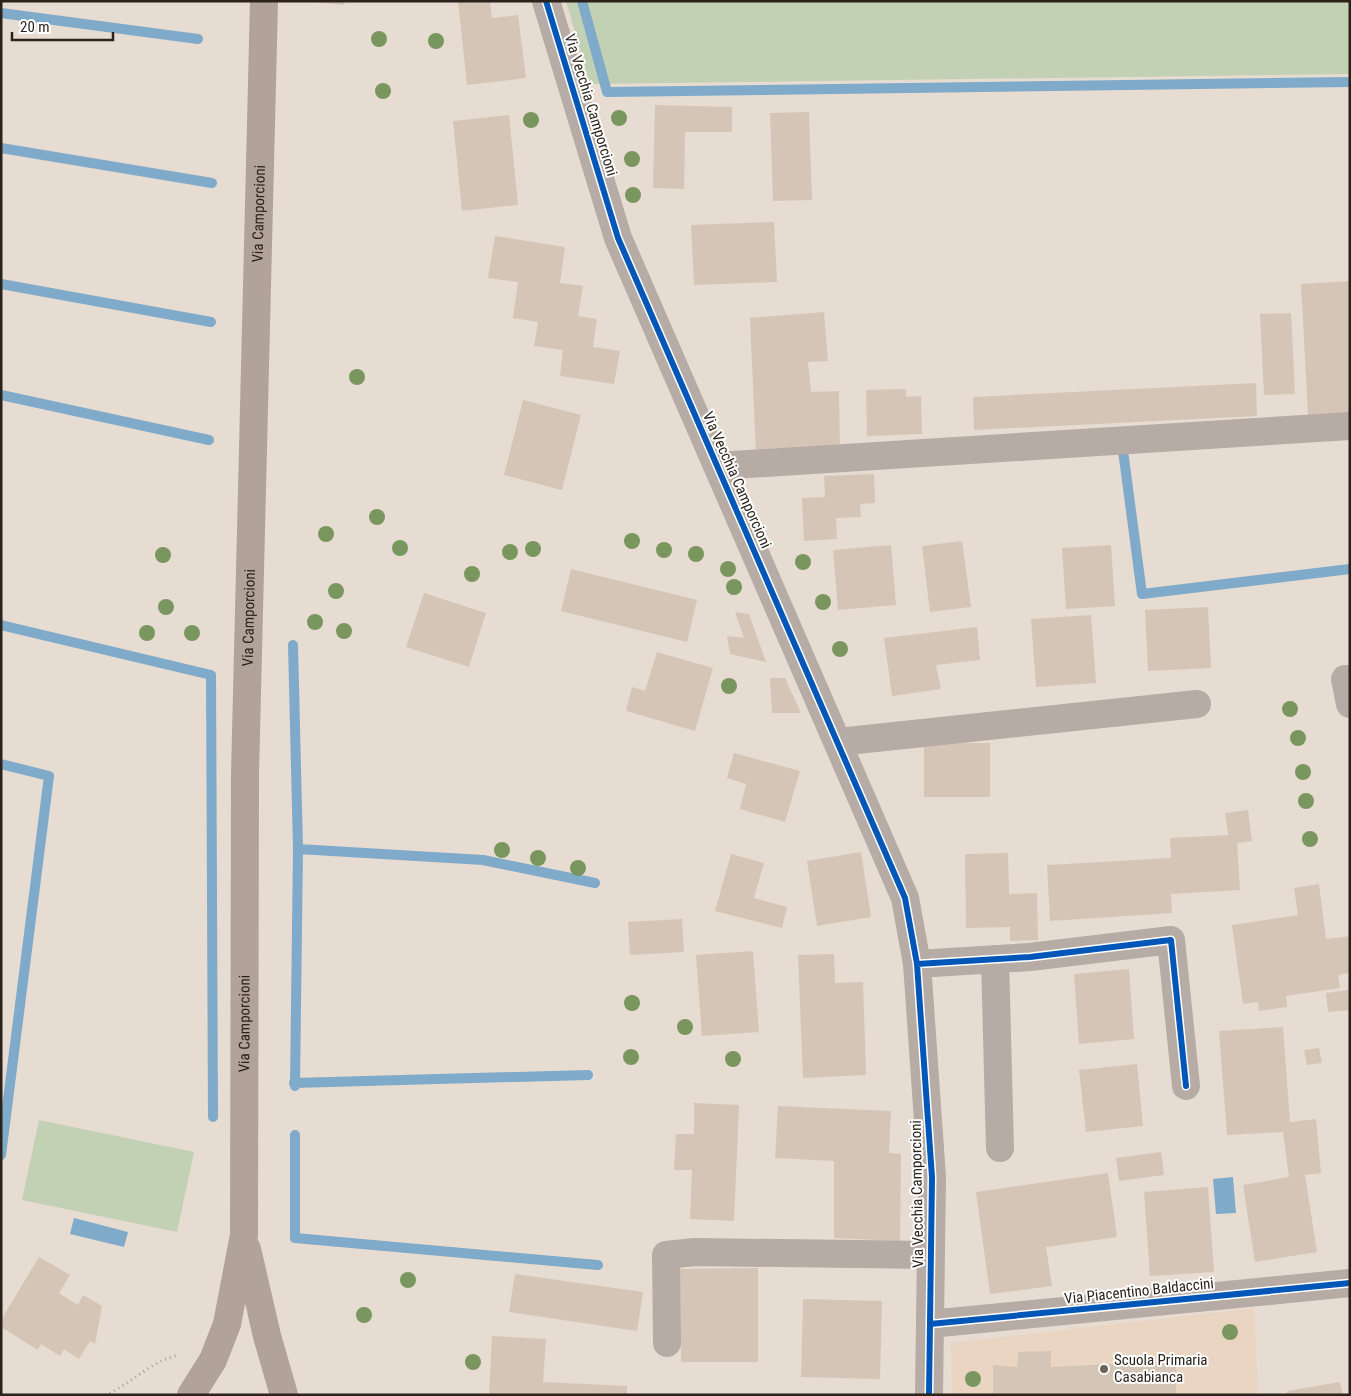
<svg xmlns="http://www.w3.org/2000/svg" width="1351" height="1396" font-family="'Roboto Condensed',sans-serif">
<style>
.built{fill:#e9d5c2}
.green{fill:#c2d0b3}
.water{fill:#7faac9}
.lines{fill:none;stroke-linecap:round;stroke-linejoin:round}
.stream{stroke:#7faac9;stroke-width:10}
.building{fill:#d5c5b6}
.path{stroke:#a9a09a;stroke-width:3;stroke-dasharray:1 4;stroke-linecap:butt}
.minor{stroke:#b6aba5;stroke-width:28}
.major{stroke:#b1a29a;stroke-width:28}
.cycleway-casing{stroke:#fff;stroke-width:9}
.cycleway{stroke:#0057b8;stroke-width:6}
.tree{fill:#7a965f}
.poi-dot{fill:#6c635b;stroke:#fff;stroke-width:2}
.labels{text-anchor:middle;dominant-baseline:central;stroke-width:4;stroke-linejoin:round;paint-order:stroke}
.street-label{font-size:15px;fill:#2a221b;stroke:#fff}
.poi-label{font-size:15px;fill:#2a221b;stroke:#fff;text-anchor:start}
</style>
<rect width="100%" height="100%" fill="#e7dcd1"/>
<path class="built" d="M1254,1308L1258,1395H952L951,1343Z"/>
<path class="green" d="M566,1H1350V74L590,84Z
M39,1120L194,1152L177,1232L22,1200Z"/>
<path class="water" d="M1233,1177L1236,1213L1216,1214L1213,1179Z
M74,1218L128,1232L124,1247L70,1234Z"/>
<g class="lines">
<path class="stream" d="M582,1L607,92L1350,82
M1,13L198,39
M1,148L212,183
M1,284L211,322
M1,395L209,440
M1122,443L1142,594L1350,569
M1,625L211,675L213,1117
M293,645L298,849L295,1086
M1,764L49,776L1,1155
M298,849L483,860L595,883
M294,1083L588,1075
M295,1135V1238L598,1265"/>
</g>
<path class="building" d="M307,1H345L344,5Z
M458,1H490L492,18L518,15L526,78L467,85Z
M655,105L732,107V132H685L684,189L653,188Z
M809,112L812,200L773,201L770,113Z
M509,115L518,205L462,211L453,121Z
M774,222L777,282L694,285L691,225Z
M495,236L565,247L560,283L583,286L578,316L597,319L593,347L620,351L614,384L560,376L563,350L534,346L538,322L513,318L518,282L488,278Z
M1350,281V413L1308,415L1301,284Z
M824,312L828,361L808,362L811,392L839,391L840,451L756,454L750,318Z
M1291,313L1295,394L1264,395L1260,314Z
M1256,383L1257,416L974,430L973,397Z
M906,389V397L921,396L922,434L867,436L866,390Z
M523,400L581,415L562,490L504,475Z
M874,474L875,503L860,504L861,517L836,518L837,539L804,541L802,498L825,497L824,476Z
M962,541L971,607L930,612L922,546Z
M891,545L896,605L838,610L833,550Z
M1111,545L1115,606L1066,609L1062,548Z
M571,569L697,600L687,642L561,611Z
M424,593L486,613L469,667L406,647Z
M1208,607L1211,668L1148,671L1145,610Z
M735,612L749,614L766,662L730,654L727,636L744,638Z
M1091,615L1096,683L1036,687L1031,619Z
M977,627L980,660L936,665L941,689L892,696L884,638Z
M657,652L713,668L695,731L626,711L632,687L645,691Z
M770,678H785L801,713H772Z
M924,743H990V797H924Z
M734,753L800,771L785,822L740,809L746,784L727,778Z
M1248,810L1252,841L1237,843L1240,890L1171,894L1172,913L1050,921L1047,865L1171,858L1170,838L1228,835L1225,813Z
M861,852L871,917L817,926L807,861Z
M1008,853L1009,894L1037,893L1038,940L1010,941V927L966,928L965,854Z
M731,854L764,863L754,898L787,907L782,928L715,911Z
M1319,884L1326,939L1350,936V973L1338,975L1340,988L1286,996L1287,1007L1259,1011L1258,1002L1243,1004L1232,925L1298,915L1294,888Z
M682,919L684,952L630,955L628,922Z
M753,951L759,1032L702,1036L696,955Z
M834,954L835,983L863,982L866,1075L803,1078L798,955Z
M1129,969L1134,1039L1079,1044L1074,974Z
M1348,990L1350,1010L1328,1012L1326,993Z
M1283,1027L1290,1122L1316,1119L1321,1173L1305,1175L1317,1252L1255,1262L1243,1185L1289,1177L1283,1132L1227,1135L1219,1031Z
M1319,1048L1322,1063L1307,1065L1304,1050Z
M1137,1064L1143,1126L1086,1132L1079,1070Z
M694,1103L739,1105L734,1221L690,1219L692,1170H674L676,1134H694Z
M778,1106L891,1111L889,1153L901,1154L900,1241L834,1238V1161L775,1158Z
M1161,1152L1164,1175L1119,1181L1116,1158Z
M1108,1173L1117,1237L1046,1247L1052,1286L990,1294L976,1192Z
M1208,1187L1214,1272L1150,1276L1144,1192Z
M39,1257L70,1275L59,1293L78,1305L83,1295L102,1306L95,1344L90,1341L79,1359L64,1349L60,1356L41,1344L38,1350L1,1327V1320Z
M758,1268V1362H681L680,1269Z
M515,1274L643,1292L637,1331L509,1312Z
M803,1299L882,1301L880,1379L801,1377Z
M492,1336L546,1339L543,1382L627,1386V1395H489Z
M1051,1351V1367L1176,1361V1395H993V1365L1017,1367L1018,1352Z
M1340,1382L1343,1395H1287V1391Z"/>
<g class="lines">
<path class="path" d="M105,1395C130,1385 152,1360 179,1355"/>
<path class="minor" d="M546,1L618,238L905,898L917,964L932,1177L929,1395
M717,466L1350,426
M1345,679L1350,704
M838,742L1197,704
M995,959L1000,1148
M917,964L1030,957L1171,940L1186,1086
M930,1324L1350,1283
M667,1343L666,1255L695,1252L931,1255"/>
<g class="major">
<path d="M247,1249L267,1336L284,1395"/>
<path id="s1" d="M191,1395L213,1360L227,1324L244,1235L245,774L264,1"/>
</g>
<defs>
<path id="cycleway" d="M546,1L618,238L905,898L917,964L932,1177L929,1395
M917,964L1030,957L1171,940L1186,1086
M930,1324L1350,1283"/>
</defs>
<use href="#cycleway" class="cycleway-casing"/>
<use href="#cycleway" class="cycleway"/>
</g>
<g class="tree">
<circle cx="379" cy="39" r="8"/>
<circle cx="436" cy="41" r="8"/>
<circle cx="383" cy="91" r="8"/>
<circle cx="619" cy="118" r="8"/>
<circle cx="531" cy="120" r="8"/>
<circle cx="632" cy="159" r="8"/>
<circle cx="633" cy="195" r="8"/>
<circle cx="357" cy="377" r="8"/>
<circle cx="377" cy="517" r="8"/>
<circle cx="326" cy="534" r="8"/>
<circle cx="632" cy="541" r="8"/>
<circle cx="400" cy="548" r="8"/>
<circle cx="533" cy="549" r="8"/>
<circle cx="664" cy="550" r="8"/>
<circle cx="510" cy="552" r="8"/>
<circle cx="696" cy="554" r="8"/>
<circle cx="163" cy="555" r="8"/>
<circle cx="803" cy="562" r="8"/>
<circle cx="728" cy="569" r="8"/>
<circle cx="472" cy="574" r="8"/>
<circle cx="734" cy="587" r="8"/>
<circle cx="336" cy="591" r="8"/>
<circle cx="823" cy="602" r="8"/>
<circle cx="166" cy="607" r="8"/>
<circle cx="315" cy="622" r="8"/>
<circle cx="344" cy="631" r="8"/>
<circle cx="147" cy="633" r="8"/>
<circle cx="192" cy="633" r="8"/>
<circle cx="840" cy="649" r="8"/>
<circle cx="729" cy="686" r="8"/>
<circle cx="1290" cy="709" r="8"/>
<circle cx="1298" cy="738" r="8"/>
<circle cx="1303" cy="772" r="8"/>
<circle cx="1306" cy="801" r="8"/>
<circle cx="1310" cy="839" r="8"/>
<circle cx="502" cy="850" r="8"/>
<circle cx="538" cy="858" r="8"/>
<circle cx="578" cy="868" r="8"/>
<circle cx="632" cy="1003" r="8"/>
<circle cx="685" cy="1027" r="8"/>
<circle cx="631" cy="1057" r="8"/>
<circle cx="733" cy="1059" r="8"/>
<circle cx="408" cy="1280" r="8"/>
<circle cx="364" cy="1315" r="8"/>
<circle cx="1230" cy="1332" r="8"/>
<circle cx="473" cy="1362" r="8"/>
<circle cx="973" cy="1379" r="8"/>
</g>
<circle class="poi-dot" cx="1104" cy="1369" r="5"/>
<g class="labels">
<g class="street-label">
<text transform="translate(591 105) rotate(73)">Via Vecchia Camporcioni</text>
<text stroke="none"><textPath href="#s1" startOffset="1192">Via Camporcioni</textPath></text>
<text transform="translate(737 480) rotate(66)">Via Vecchia Camporcioni</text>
<text stroke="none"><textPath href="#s1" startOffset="788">Via Camporcioni</textPath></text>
<text stroke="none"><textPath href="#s1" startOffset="382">Via Camporcioni</textPath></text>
<text transform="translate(917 1194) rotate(-91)">Via Vecchia Camporcioni</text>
<text transform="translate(1139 1291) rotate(-6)">Via Piacentino Baldaccini</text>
</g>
<g class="poi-label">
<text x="1114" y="1360">Scuola Primaria<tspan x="1114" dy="17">Casabianca</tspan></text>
</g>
</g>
<rect width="1351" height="1396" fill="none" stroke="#2a221b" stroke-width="5"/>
<path d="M12 32v8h101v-8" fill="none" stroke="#2a221b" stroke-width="2.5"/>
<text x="20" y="32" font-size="15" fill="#2a221b" stroke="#ffffff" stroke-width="4" paint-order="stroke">20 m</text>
</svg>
